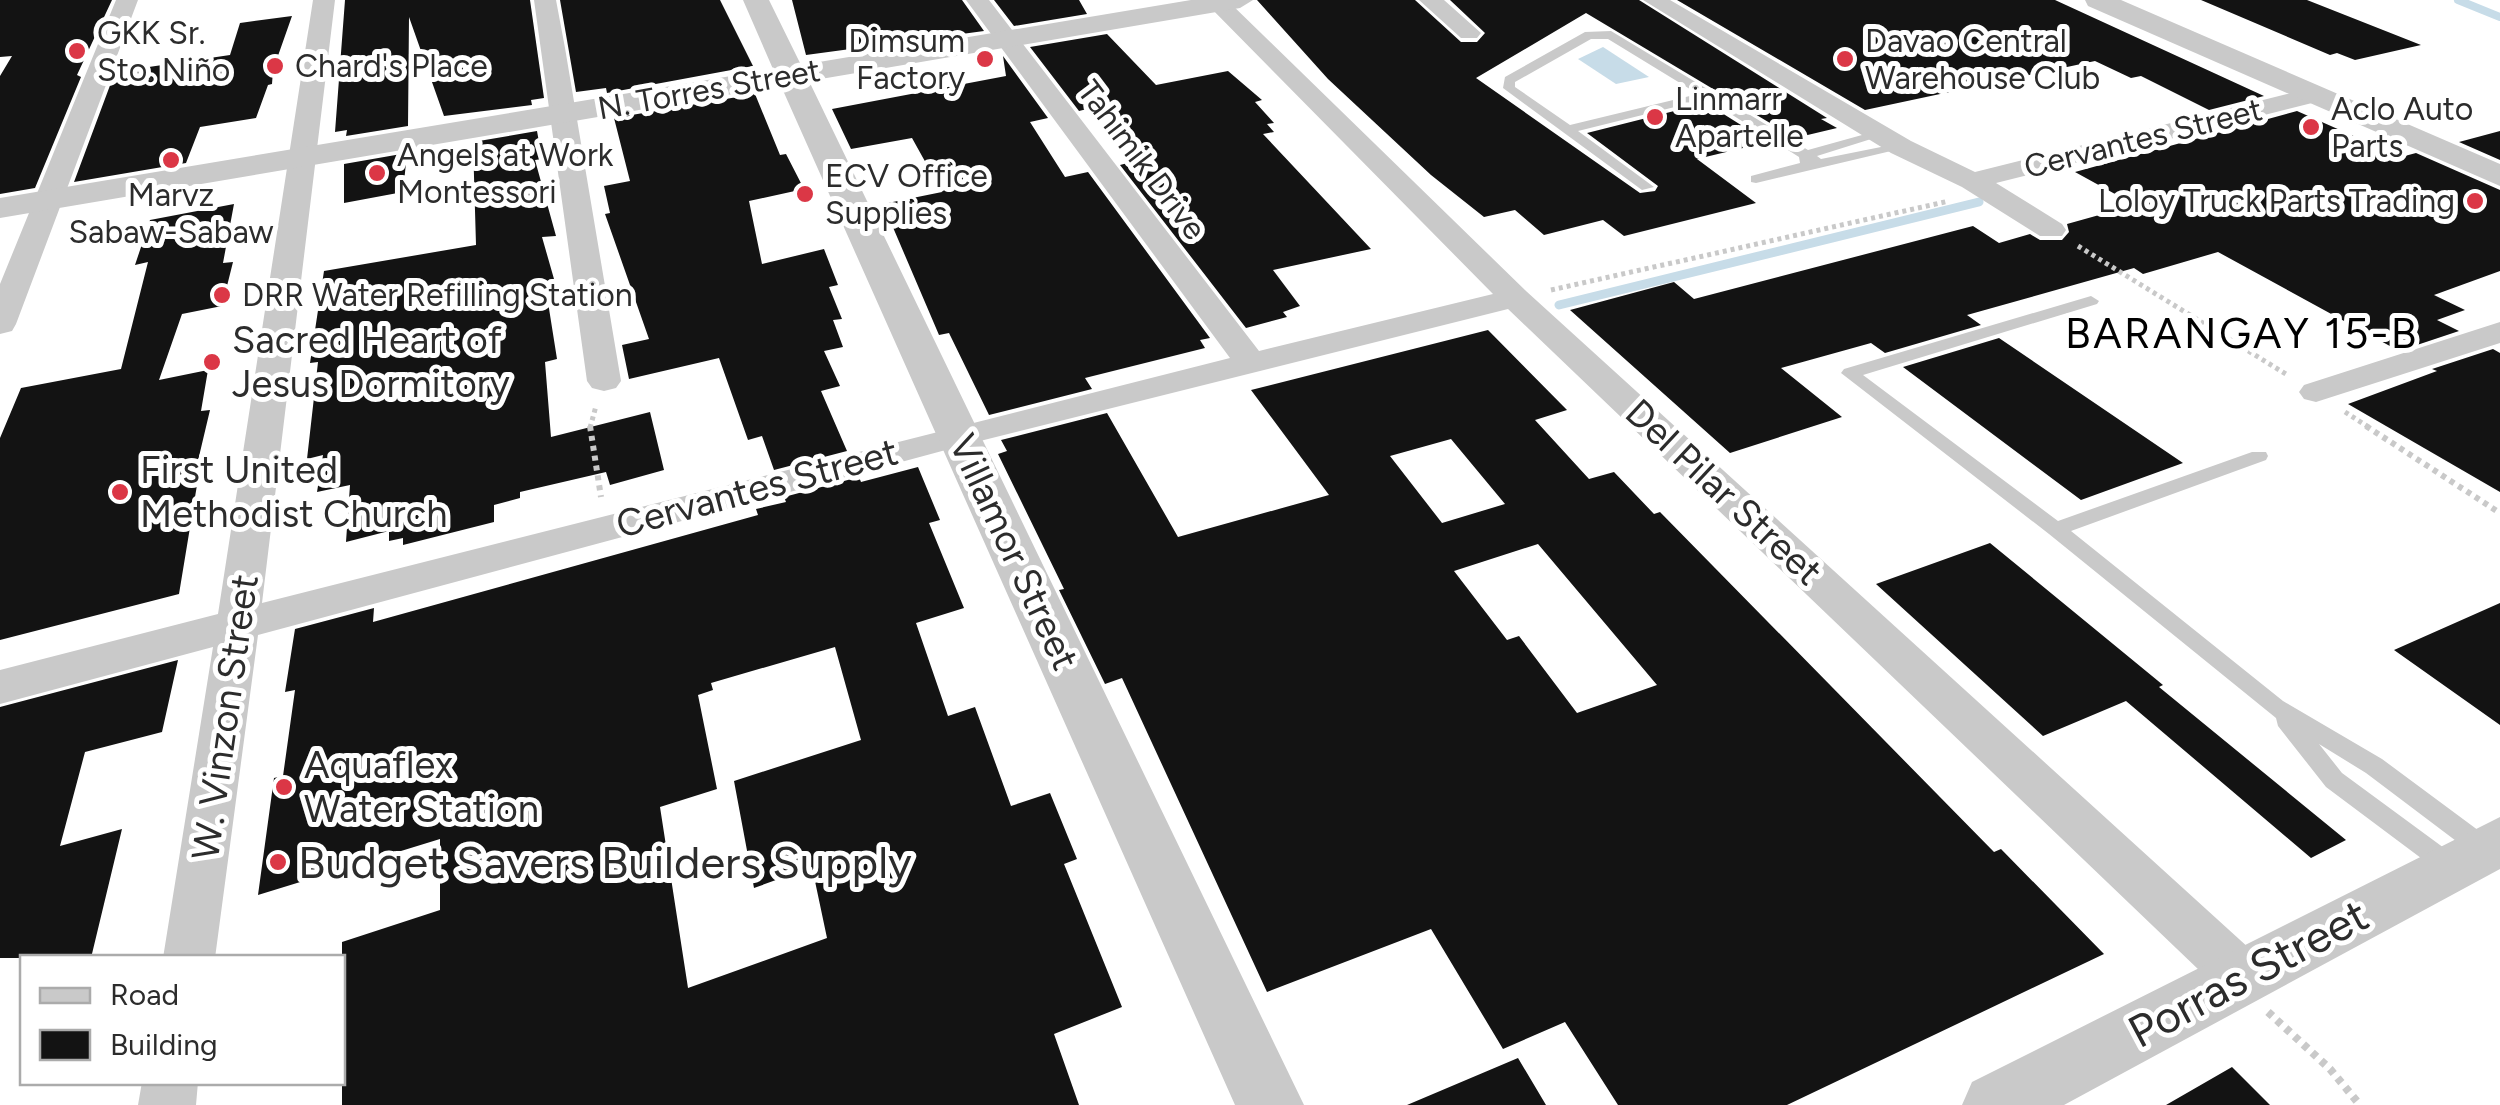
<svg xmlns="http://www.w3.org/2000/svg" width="2500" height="1105" font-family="Figtree,sans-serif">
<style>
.water{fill:#c7dce8}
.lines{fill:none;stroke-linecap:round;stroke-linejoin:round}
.stream-far1{stroke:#c7dce8;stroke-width:8}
.stream{stroke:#c7dce8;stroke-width:9}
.building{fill:#131313;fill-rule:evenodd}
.path-far2{stroke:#c9c9c9;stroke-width:5;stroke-dasharray:4 4;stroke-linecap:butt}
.path-far1{stroke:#c9c9c9;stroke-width:6;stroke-dasharray:5 5;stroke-linecap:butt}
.path{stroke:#c9c9c9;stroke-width:8;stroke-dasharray:6 6;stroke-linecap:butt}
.service{fill:#c9c9c9;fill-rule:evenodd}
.minor{fill:#c9c9c9;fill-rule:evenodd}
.tertiary{fill:#c9c9c9;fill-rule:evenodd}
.poi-dot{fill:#db3746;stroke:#fff;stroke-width:4}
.labels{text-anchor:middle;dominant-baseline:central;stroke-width:10;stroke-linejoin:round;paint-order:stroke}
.far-poi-label{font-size:32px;fill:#2c2c2c;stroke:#fff;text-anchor:start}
.far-street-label{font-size:32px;fill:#2c2c2c;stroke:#fff}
.poi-label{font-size:38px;fill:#2c2c2c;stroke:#fff;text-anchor:start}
.street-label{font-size:38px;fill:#2c2c2c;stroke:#fff}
.quarter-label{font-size:42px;letter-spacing:2.5px;fill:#000;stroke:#fff}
.near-poi-label{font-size:45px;fill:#2c2c2c;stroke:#fff;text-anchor:start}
.near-street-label{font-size:45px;fill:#2c2c2c;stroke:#fff}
</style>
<rect width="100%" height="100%" fill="#fff"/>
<path class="water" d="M1603,47L1649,77L1616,84L1578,59Z"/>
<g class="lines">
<path class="stream-far1" d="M2458,0L2500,17"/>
<path class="stream" d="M1559,305L1979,202"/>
</g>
<path class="building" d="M0,0H112L77,75L81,77L35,188L0,194V76L12,56L0,57Z
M345,0H530L544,98L531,100L532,105L444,116L409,17L408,126L346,136L347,130L335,132Z
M560,0H720L753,66L607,93L606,88L576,92Z
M792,0H962L984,31L806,55Z
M994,0H1079L1087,14L1014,26Z
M1257,0H1415L1461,42H1477L1485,33L1450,0H1639L1827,118L1821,119L1837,128L1795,138L1586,13L1476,78L1640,193L1655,191L1658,186L1587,133L1706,103L1768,142L1697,159L1756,203L1624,236L1603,220L1544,235L1515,210L1484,217L1431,175L1328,79Z
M1677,0H2055L2264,96L2209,110L2141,76L2131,78L2095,61L1865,110Z
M2201,0H2307L2421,45L2355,60L2337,53L2330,55Z
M292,16L273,70L272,84L268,85L256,118L200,127L186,163L74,182L115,72L230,55L240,23Z
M1107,34L1156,85L1228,71L1262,100L1255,102L1274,123L1267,124L1274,132L1263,134L1371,249L1273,270L1300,306L1283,312L1287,317L1246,328L1120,165L1135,161L1091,108L1079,111L1030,47Z
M1003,56L1048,118L1030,122L1065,177L1088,172L1210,338L1200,340L1205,348L1085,378L1092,389L989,415L949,333L939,335L883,204L942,192L912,138L851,149L832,109L1006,76Z
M755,94L780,155L786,154L804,189L749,201L762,264L824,249L838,285L829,287L842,319L833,320L843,347L824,351L840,386L821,391L847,451L774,470L762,436L748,440L719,358L629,379L622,345L649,339L605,214L610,213L604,186L630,181L614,118Z
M2297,111L2401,157L2416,153L2500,190V271L2434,295L2465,310L2437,320L2459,331L2399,351L2218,252L2143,274L2134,268L1967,315L1981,325L1885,353L1871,343L1781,368L1842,417L1730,453L1570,310L1674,282L1694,299L1973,226L1999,243L2030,234L2040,240H2062L2069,232L2067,224L2135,205L2075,172Z
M537,131L542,159L535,160L556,236L542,237L558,293L547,296L557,359L545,362L551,437L650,412L664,470L610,485L606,472L520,492V498L494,505V522L403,545V538L389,541V531L346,542L350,485L317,492L323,455L307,459L318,362L310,363L324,271L476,245L473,142Z
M2500,131V160L2459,142Z
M407,153L403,192L344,203V164Z
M234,204L223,263L233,262L222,306L182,314L159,380L208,370L201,411L210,410L192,486L197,485L179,594L0,640V438L21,388L121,369L148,262L135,265L150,220Z
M1488,330L1567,410L1535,420L1589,479L1614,472L1654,514L1660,512L1994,852L2001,849L2104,954L1787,1105H1618L1565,1022L1503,1049L1431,929L1267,992L1122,678L1105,684L1059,590L1064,589L998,454L1007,451L1001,440L1107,413L1178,537L1329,495L1251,390ZM1451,439L1505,504L1442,523L1390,456ZM1538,544L1657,685L1577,713L1519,636L1507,640L1454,571Z
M1999,338L2183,463L2081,500L1903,367Z
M2493,349L2500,353V492L2348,404L2437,371L2432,369Z
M918,467L940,520L929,523L964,608L916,623L948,716L975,707L1011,806L1050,793L1077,859L1064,864L1122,1007L1054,1034L1079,1105H342V942L440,910V839L258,895L274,778L283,776L295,690L285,692L295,629L374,608L373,622L758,515L756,509L786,502L784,497L859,477L861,482ZM835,647L861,740L734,781L754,888L812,867L827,938L688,988L660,807L717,789L698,695L713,690L711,683Z
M1990,543L2163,685L2159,687L2346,840L2311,858L2126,701L2043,736L1876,584Z
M2500,603V725L2394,650Z
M178,660L162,732L85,752L60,846L122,829L91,958H0V707Z
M1518,1058L1546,1105H1407Z
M2232,1067L2270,1105H2166Z"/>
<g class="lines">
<path class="path-far2" d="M2078,246L2289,376
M1551,290L1949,201
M2345,412L2370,428
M590,428L596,406"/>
<path class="path-far1" d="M590,426L601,497
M2366,426L2500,513"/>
<path class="path" d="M2268,1012L2330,1069L2360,1105"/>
<path class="service" d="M1611,31L1808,150L1880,130L1887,134L1817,156L1821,159L1901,143L1908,147L1756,183L1751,182V176L1800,163L1799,157L1707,99L1578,131L1654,187L1642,190L1503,88L1505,77L1585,32ZM1591,39H1608L1698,94L1570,125L1515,87V82Z
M2091,296L2099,301L2097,304L1863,375L2058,521L2252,452H2266L2268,456L2266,460L2071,531L2283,701L2382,759L2494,842L2497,849L2494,856L2485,859L2476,856L2366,773L2319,744L2342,773L2459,859L2462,866L2459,873L2450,877L2441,873L2326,787L2278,726L2276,718L2049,534L1841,373L1844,369Z"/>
<path class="minor" d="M116,0H138L16,324L12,331L0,334V284Z
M313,0H335L262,603L1230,358L966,0H989L1259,351L1493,294L1203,0H1227L1526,291L2261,959L2269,976L2261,993L2242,1000L2223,993L1508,309L968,444L258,635L215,958H163L213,647L0,704V670L218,614Z
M534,0H556L565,48L621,381L616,388L604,391L592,388L587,381Z
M1419,0H1444L1481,33L1477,38H1461Z
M1643,0H1670L1911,141L1975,172L2315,87L2328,95L2324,100L1996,183L2062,224L2066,230L2062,236H2040L1962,187L1891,153Z
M2500,322V343L2316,402L2304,399L2299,392L2304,385Z
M142,1082H198L196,1105H138Z"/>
<path class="tertiary" d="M743,0H769L801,65L1191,0H1253L1240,8L809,81L1304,1105H1235L781,86L0,218V198L773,69Z
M2085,0H2121L2500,164V186L2088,6Z
M2500,817V869L2064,1105H1962L1972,1082Z"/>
</g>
<g class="poi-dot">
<circle cx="77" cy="51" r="10"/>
<circle cx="985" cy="59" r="10"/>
<circle cx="1845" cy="59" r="10"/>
<circle cx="275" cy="66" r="10"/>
<circle cx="1655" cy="117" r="10"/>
<circle cx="2311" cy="127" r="10"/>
<circle cx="171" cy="160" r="10"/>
<circle cx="377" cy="173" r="10"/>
<circle cx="805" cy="194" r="10"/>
<circle cx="2475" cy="201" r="10"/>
<circle cx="222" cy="295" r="10"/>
<circle cx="212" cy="362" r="10"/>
<circle cx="120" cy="492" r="10"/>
<circle cx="284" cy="787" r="10"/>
<circle cx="278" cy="862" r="10"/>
</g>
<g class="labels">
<g class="far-poi-label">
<text x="97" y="33">GKK Sr.<tspan x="97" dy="37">Sto. Niño</tspan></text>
<text x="965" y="41" text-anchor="end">Dimsum<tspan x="965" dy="37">Factory</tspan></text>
<text x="1865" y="41">Davao Central<tspan x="1865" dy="37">Warehouse Club</tspan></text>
<text x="295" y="66">Chard's Place</text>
<text x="1675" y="99">Linmarr<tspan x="1675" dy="37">Apartelle</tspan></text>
<text x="2331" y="109">Aclo Auto<tspan x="2331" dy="37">Parts</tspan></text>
<text x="397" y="155">Angels at Work<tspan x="397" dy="37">Montessori</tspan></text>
<text x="825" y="176">ECV Office<tspan x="825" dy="37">Supplies</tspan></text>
<text x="171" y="195" text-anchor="middle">Marvz<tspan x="171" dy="37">Sabaw-Sabaw</tspan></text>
<text x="2455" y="201" text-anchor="end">Loloy Truck Parts Trading</text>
<text x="242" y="295">DRR Water Refilling Station</text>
</g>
<g class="far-street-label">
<text transform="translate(709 89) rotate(-10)">N. Torres Street</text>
<text transform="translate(2143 138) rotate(-14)">Cervantes Street</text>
<text transform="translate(1142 160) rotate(53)">Tahimik Drive</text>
</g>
<g class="poi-label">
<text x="232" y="340">Sacred Heart of<tspan x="232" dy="44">Jesus Dormitory</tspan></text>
<text x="140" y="470">First United<tspan x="140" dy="44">Methodist Church</tspan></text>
<text x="304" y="765">Aquaflex<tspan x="304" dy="44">Water Station</tspan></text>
</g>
<g class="street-label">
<text transform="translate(757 488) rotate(-15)">Cervantes Street</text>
<text transform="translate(1724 492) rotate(43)">Del Pilar Street</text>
<text transform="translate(1014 552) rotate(65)">Villamor Street</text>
<text transform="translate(225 717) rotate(-82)">W. Vinzon Street</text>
</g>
<g class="quarter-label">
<text x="2242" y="333">BARANGAY 15-B</text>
</g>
<g class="near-poi-label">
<text x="298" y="862">Budget Savers Builders Supply</text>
</g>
<g class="near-street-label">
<text transform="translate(2248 973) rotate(-28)">Porras Street</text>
</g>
</g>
<rect x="20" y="955" width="325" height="130" fill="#ffffff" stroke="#ababab" stroke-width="2.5"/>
<rect x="40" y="988" width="50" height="15" fill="#c9c9c9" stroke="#ababab" stroke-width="2.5"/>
<text x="110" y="1005" font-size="30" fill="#2c2c2c">Road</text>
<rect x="40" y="1030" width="50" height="30" fill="#131313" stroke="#ababab" stroke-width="2.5"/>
<text x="110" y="1055" font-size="30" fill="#2c2c2c">Building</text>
</svg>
